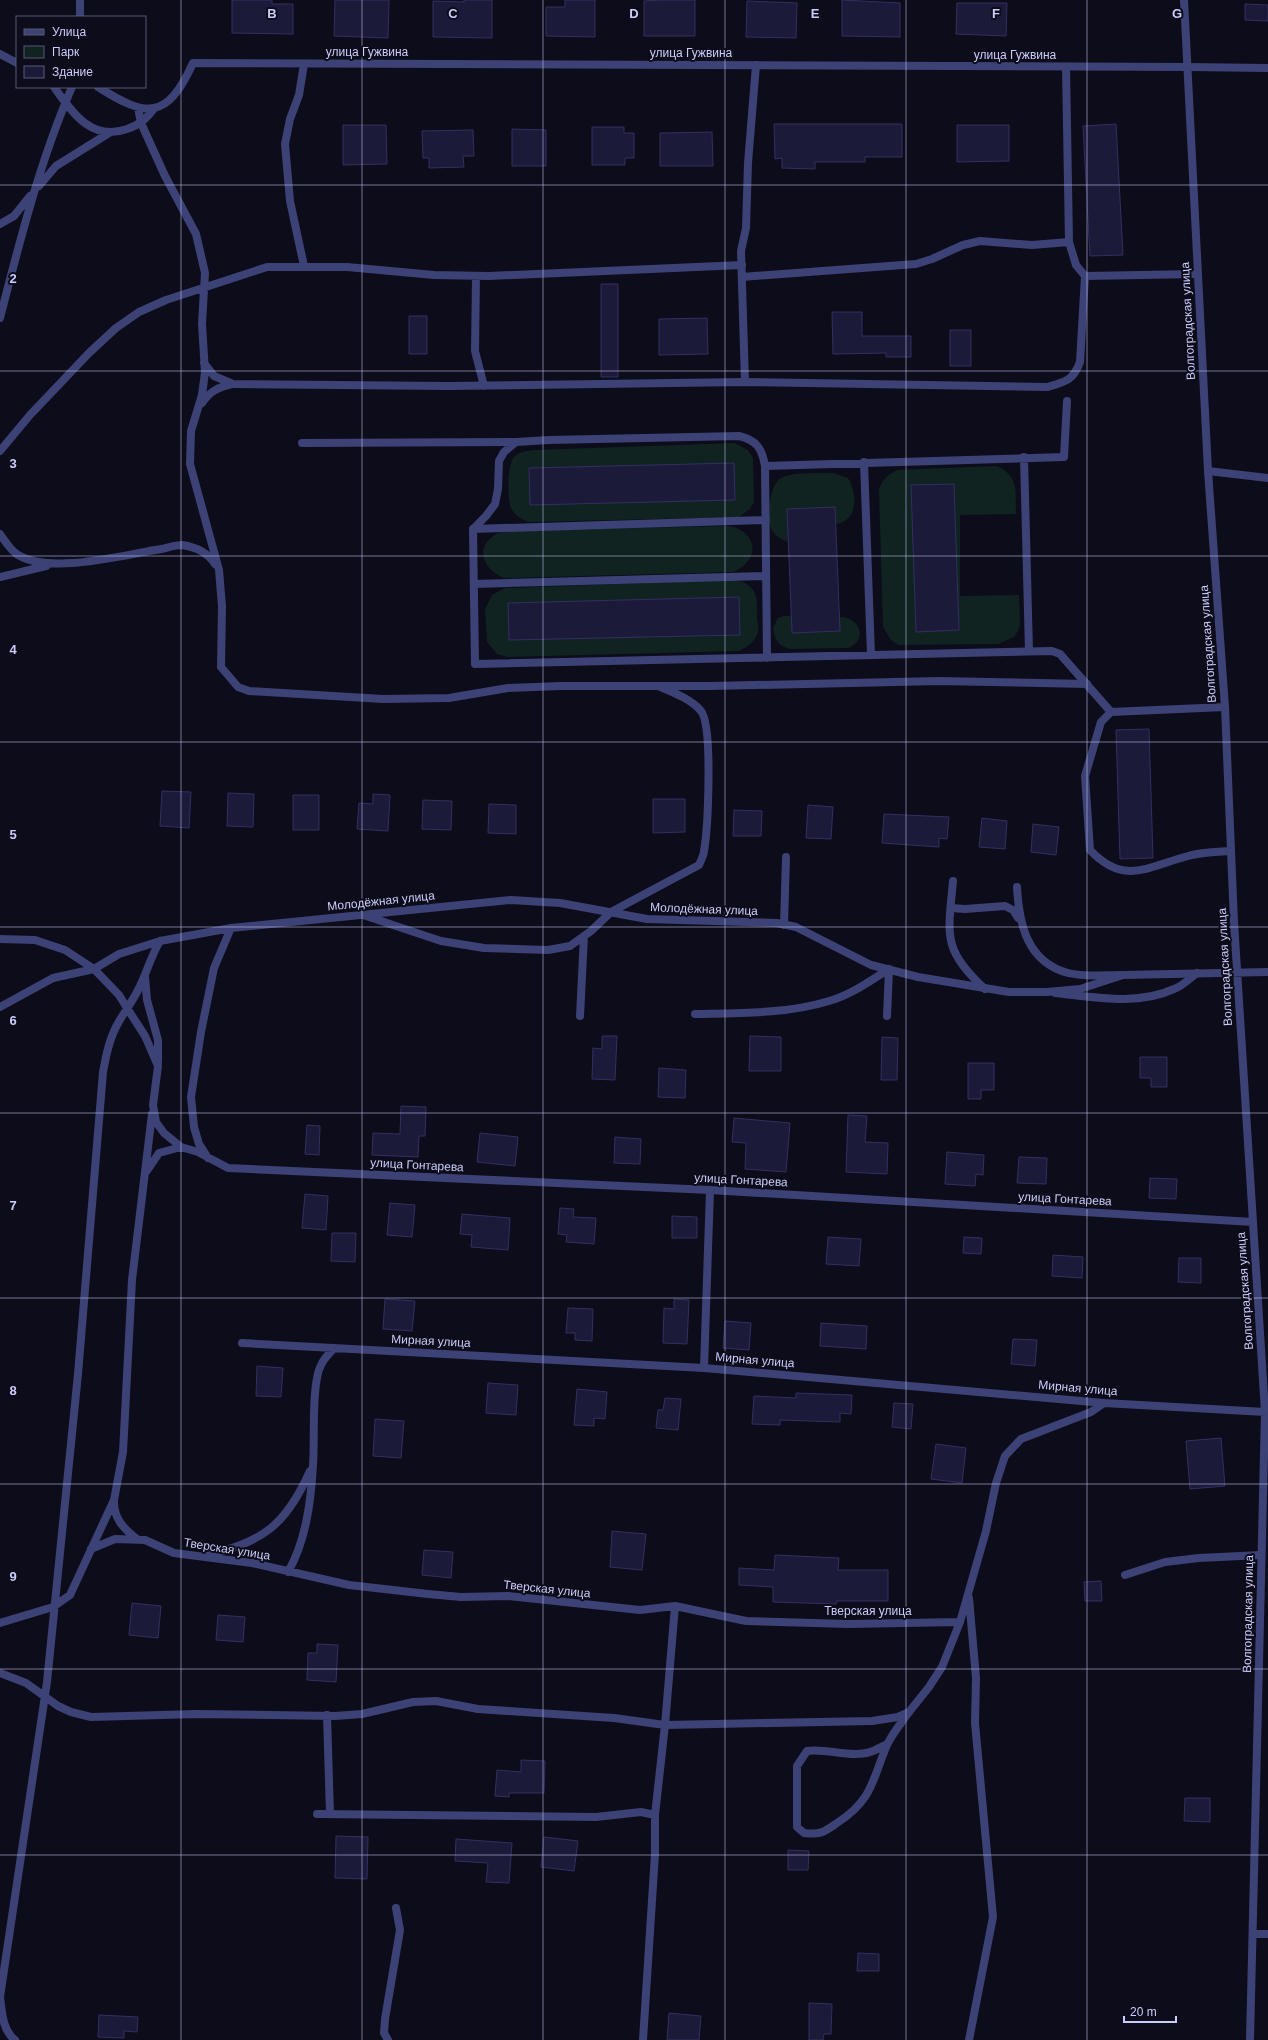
<svg xmlns="http://www.w3.org/2000/svg" width="1268" height="2040" font-family="Helvetica,sans-serif">
<style>
.green{fill:#102320}
.building{fill:#1c1a39;stroke:#322f63}
.lines{fill:none;stroke-linecap:round;stroke-linejoin:round}
.service{stroke:#3c4275;stroke-width:8}
.minor{stroke:#3c4275;stroke-width:8}
.grid{fill:none;stroke:#cbccfa;stroke-width:1;stroke-opacity:0.55}
.labels{text-anchor:middle;dominant-baseline:central;stroke-width:4;stroke-linejoin:round;paint-order:stroke}
.street-label{font-size:12px;fill:#cbccfa;stroke:#0d0c1a}
.grid-label{font-size:13px;text-anchor:middle;font-weight:bold;fill:#cbccfa;stroke:#0d0c1a;stroke-width:4;stroke-linejoin:round;paint-order:stroke}
</style>
<rect width="100%" height="100%" fill="#0d0c1a"/>
<path class="green" d="M735,443L748,450L753,458L754,502L750,509L739,517L530,522C522,520 515,516 511,508C507,498 507,465 514,457C519,451 528,451 535,450Z
M997,466C1020,477 1015,492 1016,514L960,515V596L1019,595L1020,625L1018,631L1014,637L998,644L898,645L891,640L883,627L879,490C882,480 887,475 897,470Z
M833,473L848,478C858,494 858,521 836,524L835,507L787,509L788,542C783,540 777,537 773,532C765,522 769,485 781,478C792,471 820,474 833,473Z
M730,526C759,533 760,561 733,572L504,578C484,570 473,548 496,534C500,532 507,532 512,531Z
M736,580C759,586 757,598 757,619C758,623 759,630 757,635C754,643 746,647 739,651L507,657L497,654L487,642L485,609L492,595L505,588Z
M784,616H792L793,633L840,631V617C861,617 868,641 848,648L790,649C778,646 775,640 773,628L778,618Z"/>
<path class="building" d="M232,0H272V4H293V34L232,33Z
M335,0H389L388,38L334,36Z
M464,0H492V38L433,37V1L464,2Z
M565,0H595V37L546,36V7H565Z
M661,0H695V36H644V1Z
M842,0L900,3V37L842,36Z
M747,1L797,3L796,38L746,37Z
M957,3H1007L1006,36L956,34Z
M1245,4L1268,5V21L1245,20Z
M774,124H902V157H865V162H815V169L782,168V158L775,159Z
M1116,124L1123,255L1090,256L1083,126Z
M343,125H386L387,164L343,165Z
M957,125H1009V161L957,162Z
M592,127H624V133H634V158H625V165H592Z
M512,129L546,130V166H512Z
M473,130L474,156H463L464,167L429,168V158H423L422,131Z
M712,132L713,166H660V133Z
M601,284H618V377H601Z
M832,312H862V336H911V357H886V353L833,354Z
M409,316H427V354H409Z
M707,318L708,354L659,355V319Z
M950,330H971V366H950Z
M734,463L735,500L530,505L529,468Z
M954,484L959,630L916,632L911,485Z
M835,507L840,631L792,633L787,509Z
M739,597L740,635L509,640L508,603Z
M1149,729L1153,858L1120,859L1116,730Z
M162,791L191,792L189,828L160,826Z
M228,793L254,794L253,827L227,826Z
M373,794L390,795L388,831L357,829L359,803L373,804Z
M293,795H319V830H293Z
M653,799H685V832L653,833Z
M423,800L452,801L451,830L422,829Z
M489,804L516,805V834L488,833Z
M808,805L833,807L831,839L806,838Z
M734,810L762,811L761,836H733Z
M884,814L949,817L947,839L939,838V847L882,843Z
M982,818L1007,821L1005,849L979,847Z
M1033,824L1059,827L1056,855L1031,852Z
M602,1036H617L615,1080L592,1079L593,1048L602,1049Z
M750,1036L781,1037V1071H749Z
M882,1037L898,1038L897,1080H881Z
M1140,1057H1167V1087H1151V1078H1140Z
M968,1063H994V1090H981V1099H968Z
M659,1068L686,1070L685,1098L658,1097Z
M401,1106L426,1107L425,1136H419L418,1157L372,1155L373,1133L400,1134Z
M848,1115L867,1116L865,1142L888,1143L887,1174L846,1172Z
M734,1118L790,1123L786,1172L745,1169L746,1143L732,1142Z
M307,1125L320,1126L319,1155L305,1154Z
M480,1133L518,1137L515,1166L477,1162Z
M615,1137L641,1139L640,1164L614,1163Z
M947,1152L984,1155L983,1175L976,1174L975,1186L945,1184Z
M1019,1157L1047,1158L1046,1184L1017,1183Z
M1150,1178L1177,1179L1176,1199L1149,1198Z
M305,1194L328,1196L326,1230L302,1228Z
M390,1203L415,1205L412,1237L387,1235Z
M560,1208L574,1209L573,1217L596,1218L594,1244L566,1242L567,1235L558,1234Z
M462,1214L510,1218L508,1250L471,1247L472,1235L460,1234Z
M672,1216L697,1217V1238H672Z
M332,1233H356L355,1262L331,1261Z
M828,1237L861,1239L859,1266L826,1264Z
M964,1237L982,1238L981,1254L963,1253Z
M1053,1255L1083,1257L1082,1278L1052,1276Z
M1179,1258H1201V1283L1178,1282Z
M385,1299L415,1301L412,1331L383,1329Z
M674,1299L689,1300L687,1344L663,1343L664,1308L674,1309Z
M568,1308L593,1309L592,1341L575,1340V1333H566Z
M725,1321L751,1323L749,1350L723,1348Z
M821,1323L867,1326L866,1349L820,1346Z
M1013,1339L1037,1340L1035,1366L1011,1364Z
M257,1366L283,1368L281,1397L256,1396Z
M488,1383L518,1385L516,1415L486,1413Z
M577,1389L607,1392L605,1419L594,1418V1426L574,1425Z
M796,1393L852,1395L851,1414L840,1413V1422L780,1420V1425L752,1424L754,1396L796,1398Z
M665,1398L681,1399L678,1430L656,1428L658,1410H663Z
M894,1403L913,1404L911,1429L892,1427Z
M375,1419L404,1421L401,1458L373,1456Z
M1221,1438L1225,1486L1190,1489L1186,1441Z
M936,1444L966,1448L962,1483L931,1479Z
M612,1531L646,1534L642,1570L610,1567Z
M424,1550L453,1552L451,1578L422,1575Z
M775,1555L839,1558L838,1570H888V1601H837L836,1604L773,1602V1587L739,1585V1568L774,1570Z
M1101,1581L1102,1601H1085L1084,1582Z
M132,1603L161,1606L158,1638L129,1635Z
M218,1615L245,1617L243,1642L216,1640Z
M317,1644L338,1645L336,1682L307,1680L308,1653H317Z
M521,1760L545,1761L544,1793H509V1797L495,1796L497,1770L521,1772Z
M1185,1798H1210V1822L1184,1821Z
M336,1836L368,1837L367,1879L335,1878Z
M544,1837L578,1841L574,1871L541,1867Z
M456,1839L512,1843L509,1883L486,1882L488,1863L455,1861Z
M788,1850L809,1851L808,1870H788Z
M858,1953L879,1954V1971H857Z
M809,2003L832,2004L831,2034H824L823,2040H809Z
M669,2013L701,2016L699,2040H667Z
M99,2015L138,2017L137,2032L124,2031V2038L98,2037Z"/>
<g class="lines">
<path class="service" d="M1066,67L1069,242L1076,265L1085,276
M1188,67L1268,68
M742,277L916,264L932,259L963,245L980,241L1032,245L1069,242
M745,382L741,251L746,228L748,163L756,65
M1047,387C1065,382 1073,381 1080,362L1085,276L1197,274
M1067,401L1064,457L765,466C762,449 757,440 739,436L549,440L516,442L504,452L499,461L498,489L495,504L486,516L473,529L475,664L1052,651L1060,654L1111,712
M302,443L516,442
M1024,457L1029,651
M864,462L871,655
M765,466L767,658
M1208,471L1268,478
M473,529L766,520
M474,584L766,576
M1225,707L1111,712L1101,722L1085,776L1090,850C1124,886 1147,867 1188,856C1202,852 1217,852 1231,851
M953,881C948,935 942,950 985,989
M1017,887C1019,924 1027,962 1068,973C1084,977 1104,975 1121,975
M951,908L965,909L1005,906L1013,910L1018,918
M363,915L441,941L484,948L548,950L570,946L591,931L611,912L699,865C701,860 704,855 704,851C708,828 713,726 701,711C691,699 672,692 658,686
M784,925L786,857
M1055,993C1094,997 1137,1006 1174,989C1183,986 1190,978 1197,973
M695,1014C740,1013 787,1014 829,1001C851,995 870,981 889,969L887,1016
M580,1016L584,936
M704,1368L710,1190
M1125,1575L1165,1562L1199,1558L1261,1555
M887,1744C883,1746 878,1749 873,1751C853,1759 828,1748 807,1751L797,1766V1827L804,1833C821,1835 824,1832 837,1823C873,1800 872,1780 887,1745C892,1734 902,1722 909,1712
M1253,1934H1268
M388,2040L384,2033L385,2019L400,1930L396,1908"/>
<path class="minor" d="M80,0V17
M1184,0L1208,471L1225,707L1234,922L1265,1412L1250,2040
M0,54L17,63
M54,87C72,112 91,142 127,129C139,125 145,120 153,110
M98,87C147,118 167,120 193,63L1188,67
M138,108L141,123L165,176L196,234L205,273L202,324L205,372L202,395L191,431L190,464L219,570L222,606L221,667L238,687L249,691L383,699L449,698L508,688L561,686H711L939,681L1087,684
M39,186L56,166L109,133
M0,224L14,216L30,196
M304,266L290,201L285,144L290,119L299,95L304,64
M476,276L475,351L484,386
M0,318C20,240 40,161 72,87
M204,363L214,376L233,384L448,386L745,382L1047,387
M202,403C210,391 219,387 232,384
M0,451L30,415L89,353L116,328L139,312L166,300L267,267H347L434,275L489,276L742,265
M0,534C5,541 10,550 18,555C50,574 119,556 155,550C164,549 174,545 182,545C196,547 208,553 215,564
M0,577L46,566
M0,939L35,940L65,950L94,969L119,995L127,1008L145,1036L158,1066L153,1105L156,1122L164,1133L181,1147L198,1152L228,1168L710,1190L1253,1222
M145,977L147,1000L158,1040V1062
M0,1007L53,978L94,969L119,954L160,941L231,928L511,900L560,903L647,919L777,923L796,927L871,965L918,977L1009,992H1047L1080,989L1123,975L1268,972
M208,1158L199,1144L194,1127L191,1097L201,1032L214,968L231,928
M146,1172L159,1153L181,1147
M242,1343L704,1368L1104,1403L1265,1412
M114,1502C114,1519 124,1529 137,1539
M91,1549L115,1539L145,1540L174,1553L252,1563L349,1585L428,1594L461,1597L508,1596L640,1610L675,1606L746,1621L848,1624L960,1622
M205,1556C263,1541 285,1527 310,1471
M288,1572C306,1541 311,1501 313,1465C315,1441 311,1384 321,1365C324,1358 330,1353 334,1348
M0,1623L53,1607L70,1595L114,1500L123,1452L132,1280L152,1114
M0,1673L26,1683L58,1706L71,1712L91,1717L196,1714L335,1716L362,1714L413,1702L436,1701L478,1709L614,1718L665,1725L675,1606
M327,1715L330,1814
M317,1814L596,1817L641,1812L655,1815L665,1725L872,1721L898,1717L909,1712L929,1687L942,1667L960,1622L986,1531L996,1483L1005,1456L1021,1439L1091,1412L1104,1403
M15,2040C2,2030 2,2011 0,1997L47,1682L78,1374L103,1072C106,1056 109,1040 117,1025C124,1012 133,1001 139,988C147,972 151,956 160,941
M643,2040L655,1854V1815
M969,2040L993,1917L975,1723L976,1678L969,1598"/>
</g>
<path class="grid" d="M181,0V2040M362,0V2040M543,0V2040M725,0V2040M906,0V2040M1087,0V2040M0,185H1268M0,371H1268M0,556H1268M0,742H1268M0,927H1268M0,1113H1268M0,1298H1268M0,1484H1268M0,1669H1268M0,1855H1268"/>
<g class="labels">
<g class="street-label">
<text x="367" y="52">улица Гужвина</text>
<text x="691" y="53">улица Гужвина</text>
<text x="1015" y="55">улица Гужвина</text>
<text transform="translate(1188 321) rotate(-93)">Волгоградская улица</text>
<text transform="translate(1208 644) rotate(-94)">Волгоградская улица</text>
<text transform="translate(381 901) rotate(-6)">Молодёжная улица</text>
<text transform="translate(704 909) rotate(2)">Молодёжная улица</text>
<text transform="translate(1225 967) rotate(-93)">Волгоградская улица</text>
<text transform="translate(417 1165) rotate(3)">улица Гонтарева</text>
<text transform="translate(741 1180) rotate(3)">улица Гонтарева</text>
<text transform="translate(1065 1199) rotate(3)">улица Гонтарева</text>
<text transform="translate(1245 1291) rotate(-94)">Волгоградская улица</text>
<text transform="translate(431 1341) rotate(3)">Мирная улица</text>
<text transform="translate(755 1360) rotate(5)">Мирная улица</text>
<text transform="translate(1078 1388) rotate(5)">Мирная улица</text>
<text transform="translate(227 1549) rotate(9)">Тверская улица</text>
<text transform="translate(547 1589) rotate(6)">Тверская улица</text>
<text x="868" y="1611">Тверская улица</text>
<text transform="translate(1248 1614) rotate(-89)">Волгоградская улица</text>
</g>
</g>
<g class="grid-label">
<text x="272" y="18">B</text>
<text x="453" y="18">C</text>
<text x="634" y="18">D</text>
<text x="815" y="18">E</text>
<text x="996" y="18">F</text>
<text x="1177" y="18">G</text>
<text x="13" y="283">2</text>
<text x="13" y="468">3</text>
<text x="13" y="654">4</text>
<text x="13" y="839">5</text>
<text x="13" y="1025">6</text>
<text x="13" y="1210">7</text>
<text x="13" y="1395">8</text>
<text x="13" y="1581">9</text>
</g>
<rect x="16" y="16" width="130" height="72" fill="#0d0c1a" stroke="#595974"/>
<rect x="24" y="29" width="20" height="6" fill="#3c4275" stroke="#595974"/>
<text x="52" y="36" font-size="12" fill="#cbccfa">Улица</text>
<rect x="24" y="46" width="20" height="12" fill="#102320" stroke="#595974"/>
<text x="52" y="56" font-size="12" fill="#cbccfa">Парк</text>
<rect x="24" y="66" width="20" height="12" fill="#1c1a39" stroke="#595974"/>
<text x="52" y="76" font-size="12" fill="#cbccfa">Здание</text>
<path d="M1124 2016v6h52v-6" fill="none" stroke="#cbccfa" stroke-width="2"/>
<text x="1130" y="2016" font-size="12" fill="#cbccfa" stroke="#0d0c1a" stroke-width="3" paint-order="stroke">20 m</text>
</svg>
